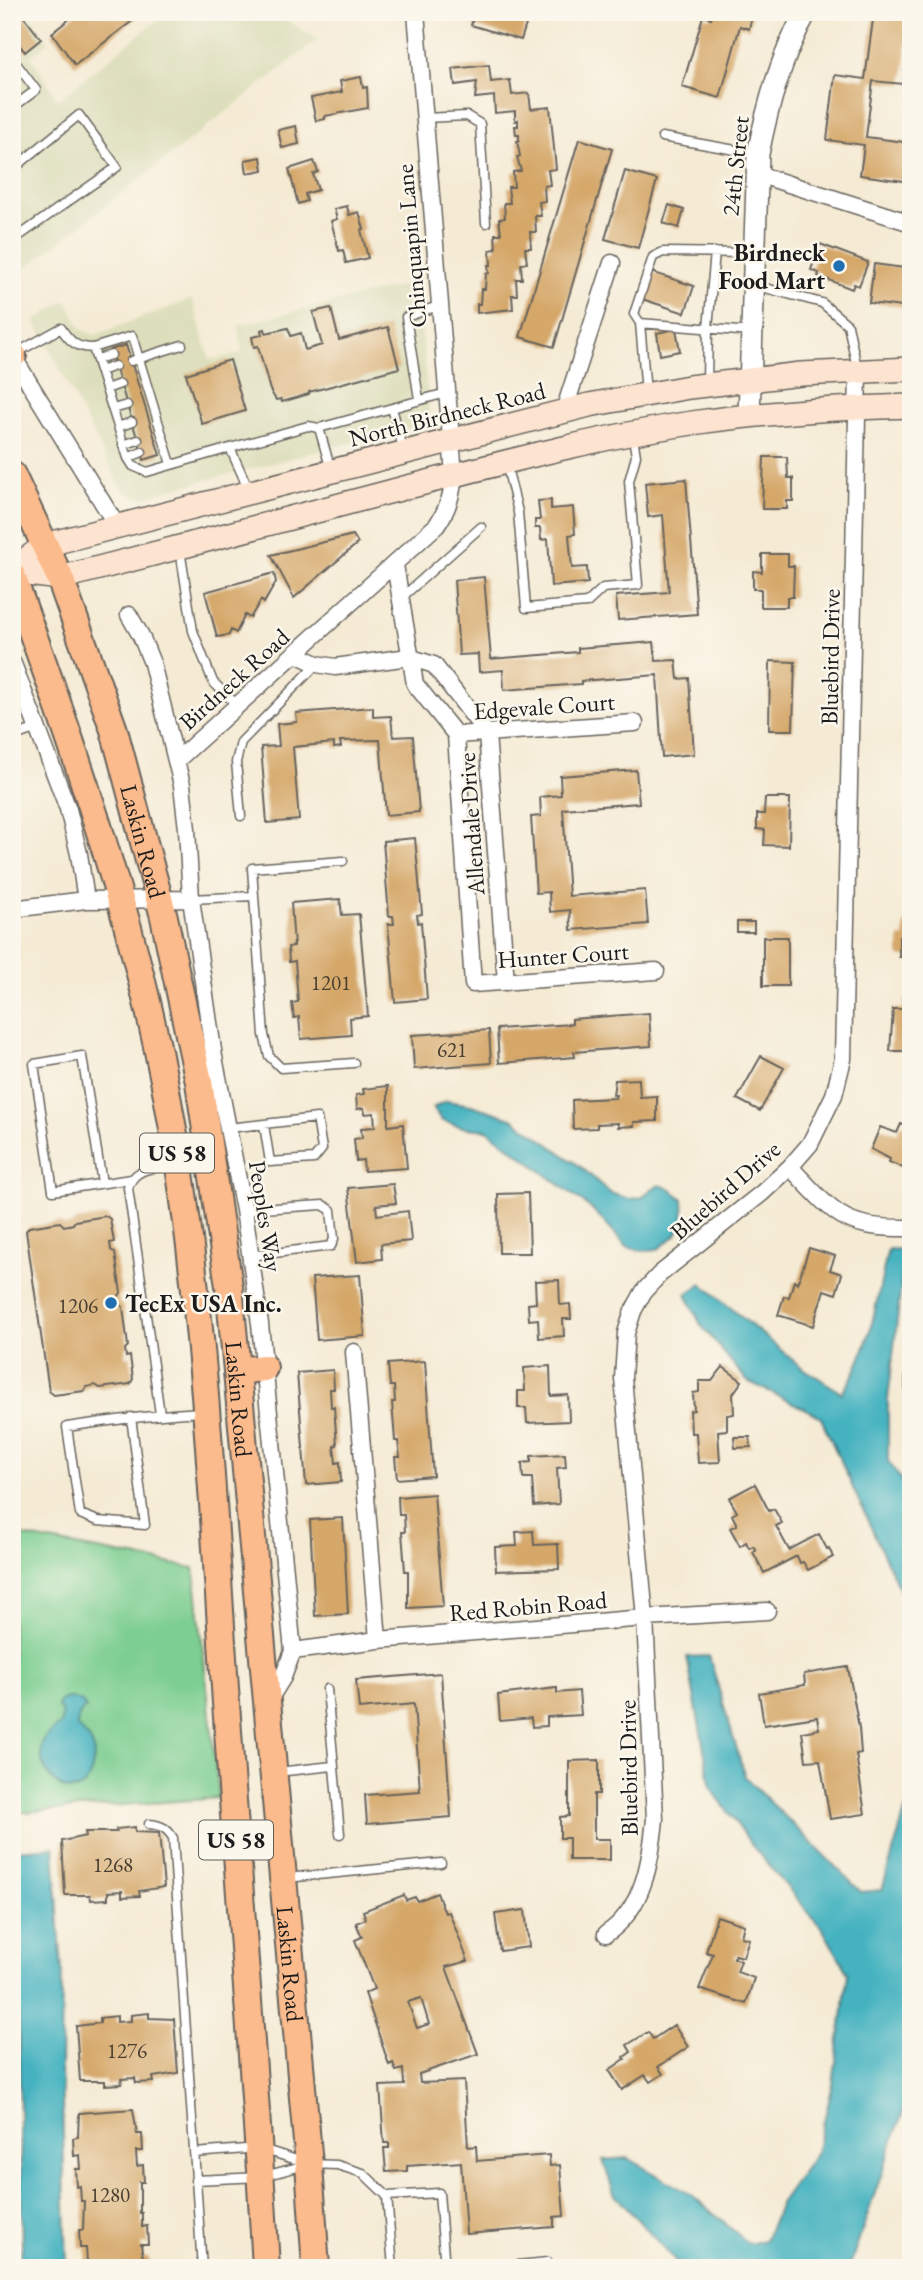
<svg xmlns="http://www.w3.org/2000/svg" width="923" height="2280" font-family="'EB Garamond',serif">
<style>
.built{fill:#dddebc}
.green{fill:#7bce91;stroke:#4c7556;stroke-width:2}
.water{fill:#44b2c0;stroke:#30676e;stroke-width:2}
.building{fill:#d5a86a;fill-rule:evenodd}
.lines{fill:none;stroke-linecap:round;stroke-linejoin:round}
.service-casing{stroke:#68645d;stroke-width:11}
.minor-casing{stroke:#68645d;stroke-width:19}
.tertiary-casing{stroke:#68645d;stroke-width:24}
.secondary-casing{stroke:#68645d;stroke-width:26}
.primary-casing{stroke:#68645d;stroke-width:30}
.service{stroke:#fff;stroke-width:8}
.minor{stroke:#fff;stroke-width:16}
.tertiary{stroke:#fff;stroke-width:21}
.secondary{stroke:#fde4d1;stroke-width:23}
.primary{stroke:#fbbb8c;stroke-width:26}
.poi-dot{fill:#1f6fb2;stroke:#fbf7ec;stroke-width:2.5}
.labels{text-anchor:middle;dominant-baseline:central;stroke-width:5;stroke-linejoin:round;paint-order:stroke}
.number-label{font-size:21px;fill:#4a3f30}
.shield{fill:#fbf7ec;stroke:#5f5e5a;stroke-width:2}
.shield-label{font-size:23px;font-weight:bold;fill:#1c1c1c}
.street-label{font-size:24px;fill:#1c1c1c;stroke:#fbf7ec}
.poi-label{font-size:24px;font-weight:bold;fill:#1c1c1c;stroke:#fbf7ec;text-anchor:end}
</style>
<rect width="100%" height="100%" fill="#fbf7ec"/>
<filter id="ink" filterUnits="userSpaceOnUse"><feTurbulence type="fractalNoise" baseFrequency=".0143" numOctaves="2"/><feDisplacementMap in="SourceGraphic" scale="14" xChannelSelector="R" yChannelSelector="G"/><feConvolveMatrix kernelMatrix="1 2 1 2 8 2 1 2 1" color-interpolation-filters="sRGB"/></filter>
<filter id="wash" filterUnits="userSpaceOnUse"><feTurbulence type="fractalNoise" baseFrequency=".00686" numOctaves="4" result="noise"/><feDisplacementMap in="SourceGraphic" scale="28" xChannelSelector="R" yChannelSelector="G"/><feGaussianBlur stdDeviation="1.57" result="paint"/><feColorMatrix in="noise" values="0 0 0 0 0 0 0 0 0 0 0 0 0 0 0 0 0 1.4 0 .05"/><feComposite in="paint" operator="in"/></filter>
<g filter="url(#wash)">
<rect width="100%" height="100%" fill="#f5ebd5"/>
<path class="built" d="M12,12H26L49,42L31,56L58,100L167,12H274L318,40L12,279Z
M417,282L430,420L420,425L164,491L145,498L132,496L122,490L35,321L66,300L82,330L95,335L192,299L210,360L242,353L238,325Z"/>
<path class="green" d="M12,1534L194,1568L219,1798L12,1813Z"/>
<path class="water" d="M446,1101L471,1105L512,1118L581,1167L610,1193L630,1199L643,1197L651,1189L659,1185L671,1189L683,1199L684,1221L675,1236L658,1249L643,1251L627,1247L593,1210L487,1130L466,1128L442,1121L433,1108Z
M888,1249L905,1250L888,1400V1461L911,1494V1637L903,1597L820,1416L747,1381L701,1325L686,1294L702,1284L800,1366L842,1393C871,1354 877,1296 888,1249Z
M709,1656L745,1777L861,1892L882,1890L911,1791V2089L849,2268H682L614,2194L603,2160L627,2158L692,2195L749,2244L765,2240L781,2202L816,2153L833,2084L848,1973L822,1928L754,1848L711,1788L687,1657Z
M68,1698C77,1699 82,1700 86,1708L79,1714L77,1726C81,1732 88,1736 91,1742C95,1749 94,1761 92,1769C80,1819 22,1767 48,1734C51,1730 57,1727 61,1724L62,1713L58,1707L60,1701Z
M54,1847L62,1972L61,2068L67,2268H19L22,2247L16,1850Z"/>
<g id="blocks">
<path class="building" d="M12,12H20L41,39L25,52L12,36Z
M78,12H144L75,65L52,33Z
M475,12H530L521,40L471,25Z
M713,12H753L749,29L740,26L720,98L682,87L703,16L711,18Z
M874,12H911L903,84L873,81L866,137L911,143V182L860,175L864,145L827,140L835,75L865,79Z
M489,65L491,82L510,80L512,95L529,93L531,109L550,107L556,169L548,170L550,185L544,186L545,201L539,202L541,216H535L536,232H530L531,248H525L527,263L521,264L522,279H516L517,295H512L513,309L477,313V304H480L481,289H485L486,274L489,273L488,265H491L490,250L496,249L495,234H501L499,219L505,218L504,203H510L508,187H514L513,172L521,171L517,157L520,156L517,141H519V135H516L515,126H518V120L515,121V111L495,113L494,96L475,98L477,82L455,85L453,69Z
M361,77L363,88L367,87L368,108L325,116V119L316,121L311,98L342,92L340,81Z
M296,126L299,144L282,148L278,130Z
M579,139L612,149L554,347L520,337Z
M261,157L263,170L247,173L245,160Z
M314,161L318,172L313,174L318,190L305,194L307,201L298,204L289,169Z
M625,171L657,180L638,248L605,239Z
M669,205L684,210L679,228L663,223Z
M347,206L349,215L359,212L364,229L361,230L368,258L346,263L343,250L339,251L331,221L337,219L334,209Z
M820,244L868,262L859,286L854,284L852,289L818,276L819,273L811,270Z
M874,264L905,268L904,274L911,275V308L869,303Z
M651,272L694,286L685,313L642,299Z
M331,308L339,340L388,327L399,368L309,392V394L282,402L281,399L276,400L270,390L258,346L254,347L252,337L262,335L261,330L265,329L266,333L288,328L291,336L301,333L305,350L322,345L313,312Z
M676,329L680,351L660,355L657,333Z
M126,345L160,455L144,460L110,350Z
M230,360L245,411L202,424L186,374Z
M764,457H787L788,478H793V501H787V509H762Z
M686,479L697,614L618,620L616,596L669,592L663,515L648,517L645,483Z
M551,500V509L573,507L575,534L569,535L572,568L587,567L588,583L551,586L548,539L541,540L540,528H535V520H540L538,501Z
M353,535L358,543L294,598L271,555Z
M762,554H788V566H794L793,597H787V607H761V589H753V571L762,572Z
M274,573L276,582L264,603L261,600L250,618L245,615L236,633L231,630L229,635L217,637L205,592Z
M906,574H911V599H906Z
M484,577L491,659L578,652V648L654,642L656,661L676,660L678,679L689,678L694,754L662,757L657,675L581,681V684L504,690L503,670L479,672L478,654L459,655L454,580Z
M770,661L795,662L793,730H769Z
M373,707V717L391,716L393,737L413,736L419,812L386,815L380,740L340,741L341,747L334,748V743L293,747L299,820L267,823L261,747L279,746L277,724L297,722L296,713Z
M636,770L639,803L563,809L569,896L645,890L648,924L571,930L570,910L550,912L549,892L536,893L531,817L541,816L540,797L561,795L560,776Z
M765,798H790L789,846L764,845L765,830L757,829V814H764Z
M415,838L422,914L417,915L418,923L421,922L427,999L395,1002L388,924H394L393,916H389L383,841Z
M340,899L342,915L359,914L368,1016L350,1018L351,1035L301,1039L299,1017L294,1018L292,1003L298,1002L295,961L289,962L288,947L294,946L291,903Z
M737,922H754V932H737Z
M904,923H911V957H899V937H904Z
M763,937H788V986H763Z
M904,1001L911,1002V1051H890L893,1009H904Z
M649,1013L651,1046L574,1052L575,1057L499,1063L497,1029L572,1024V1019Z
M489,1030L491,1063L414,1069L412,1035Z
M761,1056L784,1068L760,1111L737,1099Z
M639,1079L640,1097L657,1096V1121L634,1122V1126L618,1127V1123L597,1124V1128L573,1129L572,1100L615,1098L616,1095H613L615,1080Z
M388,1086V1126L403,1124L407,1168L364,1171L363,1160L356,1161L354,1139L362,1138L361,1128L375,1127L374,1113L365,1114L364,1108L357,1109L356,1095L364,1094L363,1089Z
M901,1124L911,1127V1166L908,1170L889,1162L890,1159L871,1149L880,1127L897,1133Z
M393,1184L396,1203L376,1205L377,1215L408,1211L411,1241L381,1244L382,1259L357,1262L348,1188Z
M528,1193L530,1253H499L498,1194Z
M106,1216L110,1219L114,1242L110,1243L111,1250L115,1253L121,1293L118,1297L119,1303L123,1307L128,1346L125,1349L126,1357L130,1356L133,1379L130,1384L100,1388L95,1385L86,1387L84,1391L54,1395L49,1391L26,1231L29,1227L60,1222L64,1226L73,1224L75,1221Z
M809,1248L835,1256L830,1270L842,1274L836,1294L824,1290L813,1326L778,1315L784,1296L789,1297L794,1281L798,1283Z
M360,1275L365,1336L317,1340L312,1278Z
M559,1280L560,1305L570,1304L571,1319H563L564,1336L539,1338L538,1319L529,1320L528,1304L536,1303L535,1281Z
M425,1361L433,1476L397,1479L395,1457H400L398,1441H395L392,1402H395L394,1386H390L388,1364Z
M550,1366L551,1396L568,1395L569,1421L527,1423L526,1408H518V1391H525L524,1368Z
M723,1367L742,1381L733,1394L734,1414L727,1415V1430L718,1431L720,1462L698,1463L696,1433H691L690,1411L694,1410L693,1393L699,1392V1381H712Z
M333,1370L334,1389H330L331,1407H334L337,1445L334,1446L336,1463L340,1462L341,1482L306,1485L297,1373Z
M905,1371H911V1397H905Z
M734,1437H750L751,1447L735,1448Z
M565,1454L566,1467L557,1468L559,1504L534,1506L532,1478H523L522,1463L531,1462V1456Z
M755,1484L769,1511L774,1509L782,1523L776,1526L789,1550L819,1534L827,1549L829,1548L833,1557L808,1570L803,1562L800,1563L797,1556L764,1573L753,1552L756,1550L753,1546L749,1548L746,1542L740,1546L730,1528L737,1525L732,1515L737,1512L729,1498Z
M434,1494L443,1606L408,1608V1571H405L402,1532H405L404,1515H399L398,1497Z
M343,1518L348,1614L315,1616L310,1520Z
M533,1531L534,1545L558,1544L559,1569L496,1571L495,1547L517,1546L516,1532Z
M848,1667L859,1728L861,1753L856,1754L865,1814L830,1819L820,1760L806,1761L802,1732L819,1729L817,1717L764,1725L759,1693L805,1685L804,1674Z
M441,1673L451,1817L367,1824L365,1795L420,1791L414,1704L359,1709L356,1680Z
M557,1688V1693L579,1691L581,1715L547,1717V1726L532,1727L531,1718L500,1721L498,1695Z
M599,1760V1794H594V1839H610V1860H569V1838H560V1817L569,1816V1761Z
M135,1827V1832L159,1833L164,1887L139,1891L140,1896L122,1897V1891L108,1892V1899L91,1900L90,1895H65L62,1841L86,1836L85,1832H117L116,1829Z
M437,1893L445,1913L449,1912L468,1961L446,1967L478,2054L419,2074L420,2083L464,2081L468,2147L476,2146L477,2161L549,2155L550,2166L560,2165L564,2216L554,2217V2227L466,2234L461,2162L407,2166V2171L386,2172L384,2148H389V2143H384L380,2086L404,2085L403,2069L396,2071L393,2063L389,2065L365,1993L374,1989L355,1940L362,1937L356,1923L366,1919L363,1911L404,1895L406,1900L415,1897L417,1901ZM421,1998L429,2024L417,2028L408,2002Z
M525,1910L529,1947L500,1951L495,1914Z
M717,1916L744,1925L741,1937L749,1939L743,1957L735,1955L734,1958L741,1961L737,1972L754,1978L746,2004L699,1989L713,1954L706,1952Z
M149,2013V2018L174,2019L178,2073L153,2077L154,2082L136,2083L135,2078L121,2079L122,2084L105,2085V2081H80L76,2026L100,2023V2018L117,2016V2022L131,2021V2015Z
M674,2025L688,2047L658,2067L663,2074L650,2082L645,2075L622,2090L609,2070L625,2059L624,2057L631,2052L627,2045L648,2032L653,2039Z
M133,2109L137,2134H142L143,2151H136L137,2166L143,2165L144,2182H140V2213H142V2227L147,2226L148,2244H141L143,2258H149V2268H81V2262H87L86,2248H80L79,2230H83L84,2201H81L80,2186L77,2187L76,2169H81L80,2155L74,2156L73,2138L78,2137L79,2113Z"/>
</g>
</g>
<g filter="url(#ink)">
<use href="#blocks" fill-opacity="0" stroke="#68645d" stroke-width="2"/>
<g class="lines">
<defs>
<path id="service" d="M12,58L36,90L12,108
M424,118L467,116L480,124L486,223
M662,137L758,154
M12,170L79,115L117,167L12,241
M754,285L822,303L848,325L857,368
M640,323L646,393
M751,332L640,323L634,314L653,257L663,252L754,253
M93,348L132,336L171,464
M16,353L61,328C70,342 77,348 93,348L128,458L133,466L147,472L230,448L249,490
M97,359L111,355
M131,361L182,345
M100,371L115,366
M707,382L708,328L715,252
M106,389L120,384
M419,399L406,317L438,306
M392,408L446,393
M113,409L127,405
M118,427L132,422
M123,445L138,440
M230,448L308,426L319,428
M128,458L142,452
M506,463L518,512L526,608L587,603L603,588L638,585L629,481L636,456L633,437
M331,470L319,428L392,408L404,452
M180,550L193,631L213,682L238,706
M400,599L481,527
M12,737L37,728
M241,816L236,762L241,742L317,664
M254,896L252,868L343,861
M191,899L254,896L264,1035L269,1056L281,1068L354,1063
M228,1128L317,1118L322,1149L314,1159L270,1162L264,1125
M102,1183L82,1056L34,1064L53,1191L131,1179
M244,1210L323,1205L331,1210L334,1239L331,1246L250,1256
M160,1414L128,1188C134,1167 155,1168 173,1165
M131,1417L145,1525L98,1521L80,1514L67,1427C113,1420 158,1414 204,1412
M327,1689L340,1834
M277,1772L333,1766
M149,1824C161,1825 167,1828 173,1838L202,2268
M286,1878L441,1863
M194,2153L259,2148L303,2162
M195,2180L261,2177L309,2164L337,2165L363,2173L387,2196L393,2268
M387,2196L439,2193L445,2268
M489,2268L548,2262V2268"/>
<path id="minor" d="M757,174L911,223
M12,355L117,526
M564,411L612,263
M395,565L415,684L456,735L473,984L656,971
M129,615L141,636L152,663L182,785L187,829L191,899L214,1057L244,1210L260,1324L293,1651L283,1677L267,1703
M296,654L317,664L335,667L409,657L434,665L487,734L506,982
M12,661L68,809L79,854L86,900
M456,735L635,723
M177,760L437,525C448,509 452,495 454,475L416,12
M12,909L86,900L191,899
M790,1167C835,1214 842,1229 911,1228
M354,1352L378,1640
M293,1651L378,1640L645,1618L767,1611
M606,1934C644,1909 651,1860 655,1819L645,1618L623,1378L626,1333L633,1311L644,1291L660,1274L762,1193L790,1167L810,1144L834,1095L843,1059L858,371"/>
<path id="tertiary" d="M749,416L758,154C768,104 781,57 806,12"/>
<path id="secondary" d="M12,570L45,545L589,405L689,387L801,374L911,369
M12,572L60,578C170,550 279,521 389,492C491,466 594,437 699,422C769,412 840,408 911,406"/>
<g id="primary">
<path d="M12,356L13,355"/>
<path id="s1" d="M12,475L60,578L114,730L164,917L199,1082L229,1286L237,1371L309,2164L316,2268"/>
<path d="M12,576C72,741 130,907 164,1080C202,1275 211,1475 224,1673C237,1871 255,2069 266,2268"/>
<path d="M237,1371L264,1368"/>
</g>
</defs>
<use href="#service" class="service-casing"/>
<use href="#minor" class="minor-casing"/>
<use href="#tertiary" class="tertiary-casing"/>
<use href="#secondary" class="secondary-casing"/>
<use href="#primary" class="primary-casing"/>
<use href="#service" class="service"/>
<use href="#minor" class="minor"/>
<use href="#tertiary" class="tertiary"/>
<use href="#secondary" class="secondary"/>
<use href="#primary" class="primary"/>
</g>
</g>
<g class="poi-dot">
<circle cx="839" cy="266" r="7"/>
<circle cx="111" cy="1303" r="7"/>
</g>
<g class="labels">
<g class="number-label">
<text x="331" y="982">1201</text>
<text x="452" y="1049">621</text>
<text x="78" y="1305">1206</text>
<text x="113" y="1864">1268</text>
<text x="127" y="2050">1276</text>
<text x="110" y="2194">1280</text>
</g>
<g class="shield">
<rect x="140" y="1133.5" width="74" height="39" rx="5"/>
<rect x="199" y="1820.5" width="74" height="39" rx="5"/>
</g>
<g class="shield-label">
<text x="177" y="1153">US 58</text>
<text x="236" y="1840">US 58</text>
</g>
<g class="street-label">
<text transform="translate(735 166) rotate(-84)">24th Street</text>
<text transform="translate(411 246) rotate(-95)">Chinquapin Lane</text>
<text transform="translate(447 414) rotate(-14)">North Birdneck Road</text>
<text transform="translate(830 657) rotate(-89)">Bluebird Drive</text>
<text transform="translate(234 679) rotate(-42)">Birdneck Road</text>
<text transform="translate(544 706) rotate(-4)">Edgevale Court</text>
<text transform="translate(471 824) rotate(-94)">Allendale Drive</text>
<text stroke="none"><textPath href="#s1" startOffset="390">Laskin Road</textPath></text>
<text transform="translate(563 955) rotate(-4)">Hunter Court</text>
<text transform="translate(725 1190) rotate(-41)">Bluebird Drive</text>
<text transform="translate(266 1216) rotate(81)">Peoples Way</text>
<text stroke="none"><textPath href="#s1" startOffset="957">Laskin Road</textPath></text>
<text transform="translate(528 1606) rotate(-5)">Red Robin Road</text>
<text transform="translate(628 1768) rotate(-91)">Bluebird Drive</text>
<text stroke="none"><textPath href="#s1" startOffset="1524">Laskin Road</textPath></text>
</g>
<g class="poi-label">
<text x="825" y="252">Birdneck<tspan x="825" dy="28">Food Mart</tspan></text>
<text x="125" y="1303" text-anchor="start">TecEx USA Inc.</text>
</g>
</g>
<rect width="923" height="2280" fill="none" stroke="#fbf7ec" stroke-width="42"/>
</svg>
